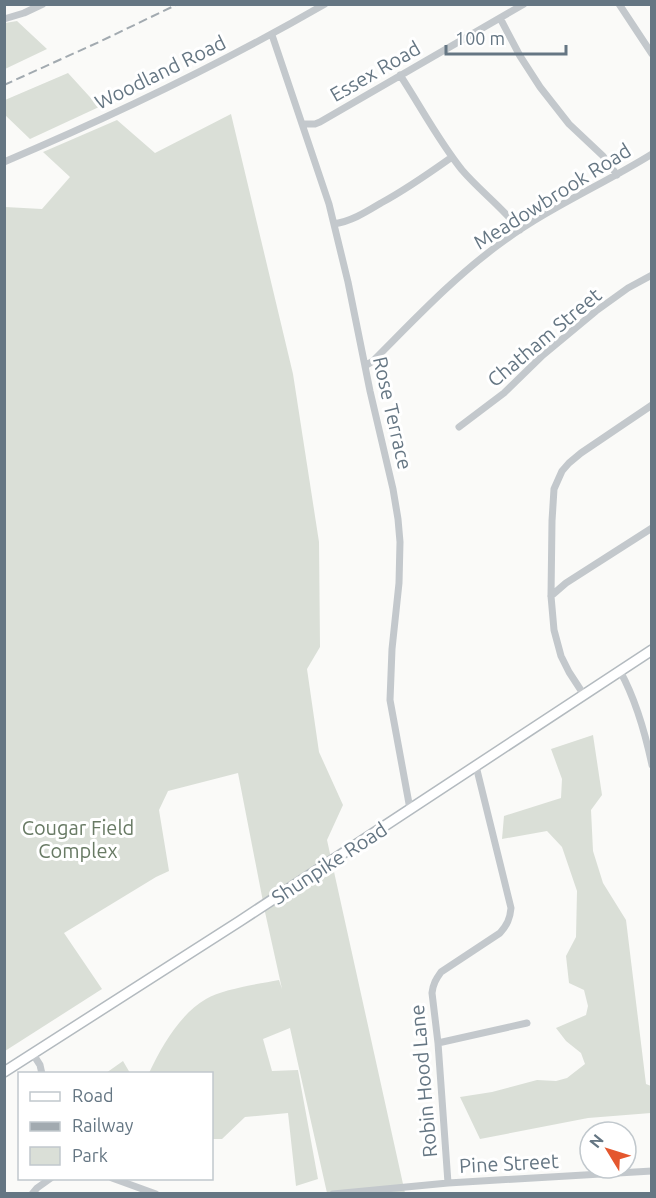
<svg xmlns="http://www.w3.org/2000/svg" width="656" height="1198" font-family="Ubuntu,sans-serif">
<style>
.green{fill:#dadfd7}
.lines{fill:none;stroke-linecap:round;stroke-linejoin:round}
.secondary-casing{stroke:#b3babf;stroke-width:12}
.minor{stroke:#c3c8cc;stroke-width:7}
.secondary{stroke:#fff;stroke-width:9}
.rail{stroke:#a2aab0;stroke-width:2;stroke-dasharray:9 4.5;stroke-linecap:butt}
.labels{text-anchor:middle;dominant-baseline:central;stroke-width:6;stroke-linejoin:round;paint-order:stroke}
.street-label{font-size:20px;fill:#657683;stroke:#fff}
.park-label{font-size:20px;fill:#687a64;stroke:#fff}
</style>
<rect width="100%" height="100%" fill="#fafaf8"/>
<path class="green" d="M17,21L47,49L5,69V23Z
M68,73L99,107L30,139L5,115V100Z
M231,114L293,374L319,542L320,647L307,669L319,752L343,805L327,840L405,1193H327L290,1028L263,1039L272,1071L298,1070L318,1179L296,1186L288,1113L245,1117L222,1139H212V1074L149,1073C162,1046 179,1015 206,999C223,989 258,984 279,980L282,989L265,912L238,773L168,791L159,810L169,871L156,877L64,933L102,989L5,1051V207L42,209L70,177L43,152L117,120L155,153Z
M593,735L602,795L591,810L593,851L603,883L626,920L646,1084L651,1086V1113L588,1118L480,1139L460,1097L492,1092L537,1080L556,1081L567,1078L585,1064L581,1053L566,1041L556,1028L586,1015L588,1006L584,990L569,983L566,956L576,937L577,891L562,847L547,831L502,839L504,816L561,798L562,779L551,749Z
M123,1061L130,1073H106Z"/>
<g class="lines">
<defs>
<path id="secondary" d="M4,1072L240,921L652,650"/>
</defs>
<use href="#secondary" class="secondary-casing"/>
<path class="minor" d="M619,4L652,54
M500,18L520,56L540,87L569,124L603,156L617,175
M4,19L24,13L43,4
M272,35L329,204L348,282L370,391L393,489L398,519L400,542L399,583L392,649L390,700L410,809
M400,75C421,107 438,140 462,170C480,191 503,208 520,230
M303,124H315L320,122L524,4
M4,162C115,115 221,64 325,4
M334,224C352,221 366,212 381,203C407,189 428,174 452,157
M365,366L373,361C414,320 454,277 501,243C548,208 602,185 652,154
M459,427L504,393L543,355L596,311L628,288L652,275
M551,596L566,583L652,528
M620,671C636,700 645,732 652,765
M584,695L569,672L561,656L554,630L551,596L552,521L554,489L562,471L569,463L581,453L652,405
M438,1043L527,1023
M33,1054L40,1065L42,1074
M112,1178L156,1194
M448,1183L438,1043L432,993C433,984 436,979 441,972L500,933C507,925 510,919 511,908L476,766
M32,1194L37,1188L51,1178
M333,1194L448,1183L652,1171"/>
<use href="#secondary" class="secondary"/>
<path class="rail" d="M4,85L99,42L178,4"/>
</g>
<g class="labels">
<g class="street-label">
<text transform="translate(375 71) rotate(-30)">Essex Road</text>
<text transform="translate(160 72) rotate(-26)">Woodland Road</text>
<text transform="translate(552 196) rotate(-32)">Meadowbrook Road</text>
<text transform="translate(544 337) rotate(-40)">Chatham Street</text>
<text transform="translate(393 413) rotate(77)">Rose Terrace</text>
<text transform="translate(329 863) rotate(-33)">Shunpike Road</text>
<text transform="translate(423 1081) rotate(-95)">Robin Hood Lane</text>
<text transform="translate(509 1163) rotate(-3)">Pine Street</text>
</g>
<g class="park-label">
<text x="78" y="827">Cougar Field<tspan x="78" dy="23">Complex</tspan></text>
</g>
</g>
<rect width="656" height="1198" fill="none" stroke="#657683" stroke-width="12"/>
<rect x="18" y="1072" width="195" height="108" fill="#ffffff" stroke="#c1c8cd" stroke-width="1.5"/>
<rect x="30" y="1092" width="30" height="9" fill="#ffffff" stroke="#c1c8cd" stroke-width="1.5"/>
<text x="72" y="1102" font-size="18" fill="#657683">Road</text>
<rect x="30" y="1122" width="30" height="9" fill="#a2aab0" stroke="#c1c8cd" stroke-width="1.5"/>
<text x="72" y="1132" font-size="18" fill="#657683">Railway</text>
<rect x="30" y="1147" width="30" height="18" fill="#dadfd7" stroke="#c1c8cd" stroke-width="1.5"/>
<text x="72" y="1162" font-size="18" fill="#657683">Park</text>
<g transform="translate(608 1150) rotate(308)"><circle r="28" fill="#ffffff" stroke="#c1c8cd" stroke-width="1.5"/>
<path d="M0-4.5L10 22L0 15L-10 22Z" fill="#e4572e"/>
<text y="-9" font-size="16" font-weight="bold" text-anchor="middle" fill="#657683">N</text>
</g>
<path d="M446 45v9h120v-9" fill="none" stroke="#657683" stroke-width="3"/>
<text x="455" y="45" font-size="18" fill="#657683" stroke="#ffffff" stroke-width="4.5" paint-order="stroke">100 m</text>
</svg>
